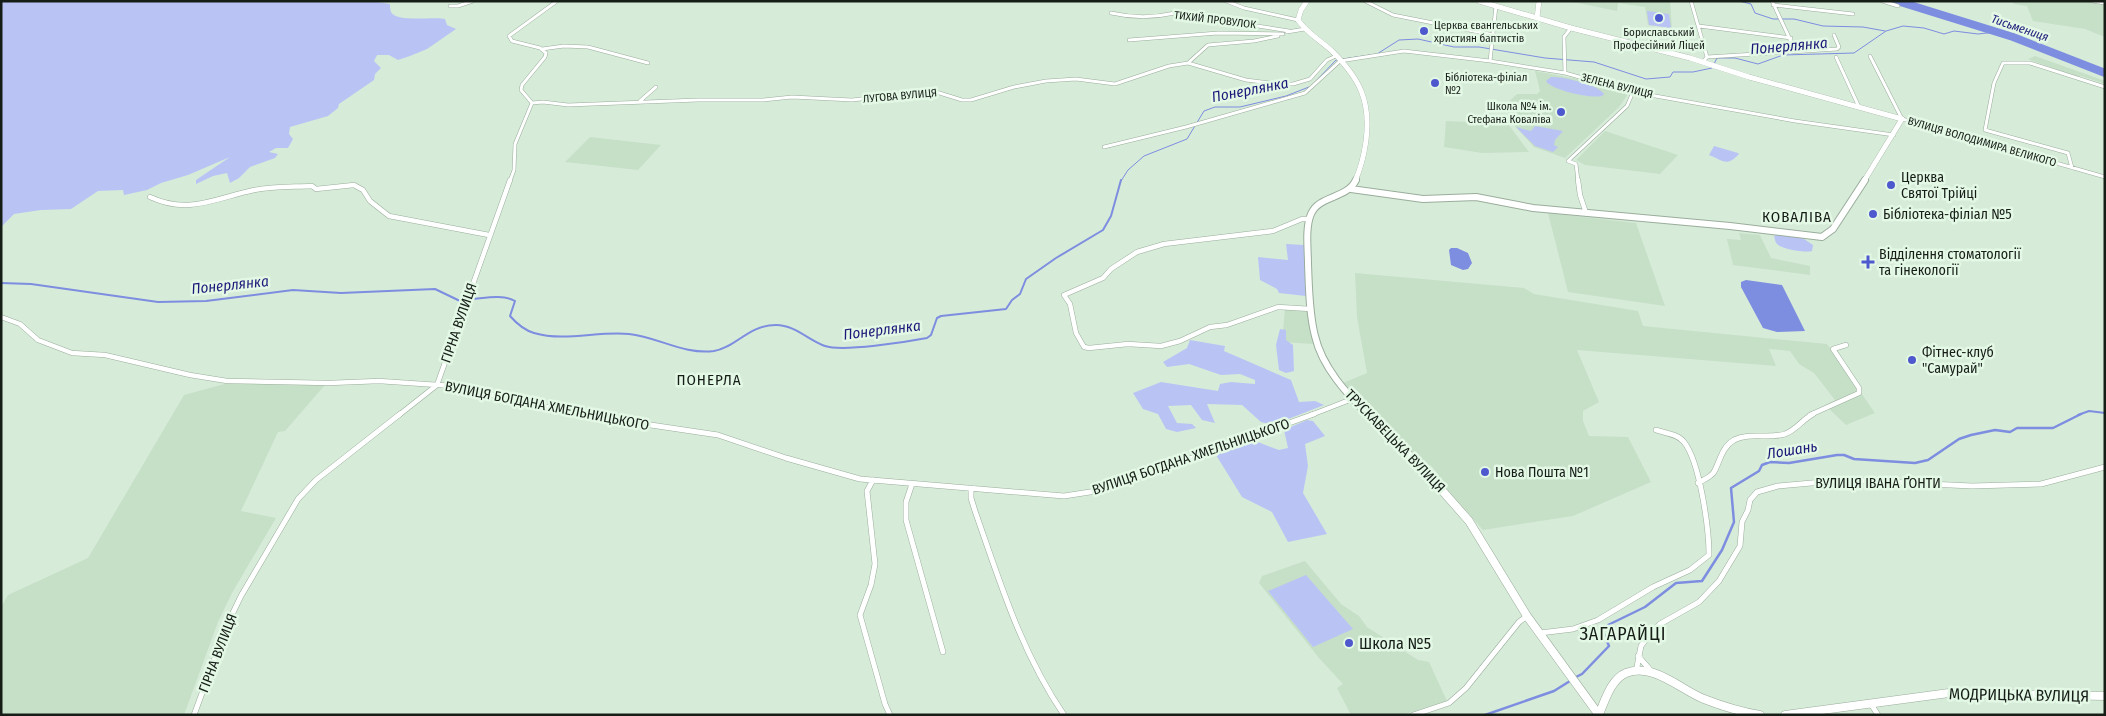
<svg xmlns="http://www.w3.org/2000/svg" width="2106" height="716" font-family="'Fira Sans Condensed',sans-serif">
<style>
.built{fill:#c6dfc7}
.green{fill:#b9c4f5}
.water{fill:#7d8de0}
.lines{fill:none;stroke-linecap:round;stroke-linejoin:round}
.stream-far2{stroke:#7d8de0;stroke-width:1}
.stream-far1{stroke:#7d8de0;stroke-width:2}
.stream{stroke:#7d8de0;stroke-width:2.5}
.river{stroke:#7d8de0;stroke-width:8}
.street-far2-casing{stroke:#9aad9c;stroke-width:4}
.street-far1-casing{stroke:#9aad9c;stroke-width:5.5}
.street-casing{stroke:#9aad9c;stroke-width:6}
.secondary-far2-casing{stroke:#9aad9c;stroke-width:5.5}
.secondary-far1-casing{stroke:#9aad9c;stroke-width:8}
.secondary-casing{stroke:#9aad9c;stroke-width:9}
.street-far2{stroke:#fff;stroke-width:3}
.street-far1{stroke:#fff;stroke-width:4.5}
.street{stroke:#fff;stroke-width:5}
.secondary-far2{stroke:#fff;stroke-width:5}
.secondary-far1{stroke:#fff;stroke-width:6}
.secondary{stroke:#fff;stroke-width:8}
.poi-dot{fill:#4e59ce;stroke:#e4f8e6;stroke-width:2}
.labels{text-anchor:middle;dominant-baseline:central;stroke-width:5;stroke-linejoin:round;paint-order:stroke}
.far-street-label{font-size:11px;fill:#161d17;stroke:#e4f8e6}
.far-poi-label{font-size:11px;fill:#161d17;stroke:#e4f8e6;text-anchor:start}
.far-water-label{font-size:12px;font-style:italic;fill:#1d1878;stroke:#e4f8e6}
.poi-label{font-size:14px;fill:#161d17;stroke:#e4f8e6;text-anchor:start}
.street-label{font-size:14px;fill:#161d17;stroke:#e4f8e6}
.water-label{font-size:15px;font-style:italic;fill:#1d1878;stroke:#e4f8e6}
.neighbourhood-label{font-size:15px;letter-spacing:1px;fill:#161d17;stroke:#e4f8e6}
.near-poi-label{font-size:16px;fill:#161d17;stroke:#e4f8e6;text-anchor:start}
.near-street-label{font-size:16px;fill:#161d17;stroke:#e4f8e6}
.near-neighbourhood-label{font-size:18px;letter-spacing:1px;fill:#161d17;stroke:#e4f8e6}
</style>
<rect width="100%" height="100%" fill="#d7ebd9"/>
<path class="built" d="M1568,1H1670L1672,28L1648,25L1645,7L1618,3L1617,11Z
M2012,1H2085L2105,5V37L2085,29L2033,21L2027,6L2014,4Z
M2035,56L2105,81V84L2081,76L2077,77L2028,59Z
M1535,71L1577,79L1628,94L1619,107L1565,158L1534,147L1512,123H1520L1516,116L1501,109L1517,94H1537L1540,91Z
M1446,121L1508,124L1529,152L1482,153L1444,147Z
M1605,131L1678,155L1660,174L1585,165L1576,160Z
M590,137L661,145L638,170L565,162Z
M1548,213L1636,223L1665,306L1568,292Z
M1739,233L1760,235L1771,258L1810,266V275L1733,265L1727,239L1741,240Z
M1355,273L1524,288L1534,294L1638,311L1643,326L1827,344L1875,413L1846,425L1825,405L1835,400L1814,373L1799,364L1790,351L1769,349L1776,366L1577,350L1599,402L1583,411V421L1589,436L1628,437L1651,482L1573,516L1483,530L1435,476L1438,474L1434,469L1430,465H1424L1343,383L1367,373L1357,317Z
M1285,308L1307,310L1313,344L1282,342Z
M228,383L325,385L285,431L278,432L241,511L276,518L232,593L218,622L184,715H1V607L8,595L88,558L184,395Z
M1305,561L1341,604L1359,616L1367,627L1418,660L1429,662L1447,701L1402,715H1351L1337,688L1343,684L1319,658L1259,583L1262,576Z"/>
<path class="green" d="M1,1H371L390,4C390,6 390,9 391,12C396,23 435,16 445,19L447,25L456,29L427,49L410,56L398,60L389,55H377L374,61L381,68L375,74L374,80L339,104L338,108L328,116L290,127L289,134L293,139L288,148H276L269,152L278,154L275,158L250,167L239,178L230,183L227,173L213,176L196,184V180L230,157L188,175L161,183L147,190L124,195L123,190L98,191L71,209L41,210L14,214L1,227Z
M1647,11L1669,14L1671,28L1649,25Z
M1551,77C1562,76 1599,85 1604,94L1602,96C1591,99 1551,90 1546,81Z
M1535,126L1563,131L1555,140L1554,145L1558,147L1553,152L1535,146L1516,127L1531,131Z
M1714,146L1738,153L1739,154C1727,167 1724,161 1709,155Z
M1779,234L1801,237L1813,245L1812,251C1806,253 1781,249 1777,244C1775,242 1775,239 1774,236Z
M1286,244L1304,245L1306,296L1279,293L1277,289L1260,280L1258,257L1288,260Z
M1280,329L1286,330V340L1293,345L1294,371L1286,373L1279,370L1276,345Z
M1190,340L1225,346L1224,351L1291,380L1299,402L1315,401L1324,405L1273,425L1261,422L1242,405L1207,404L1215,423L1202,420L1191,405L1168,406L1177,423L1192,424L1196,428L1177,432L1166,429L1158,414L1143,409L1133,393L1161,382L1218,391L1220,384L1231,382L1255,384V380L1240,374L1221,375L1189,364L1167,367L1163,362L1187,348Z
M1307,420L1313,421L1325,436L1305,444L1308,466L1303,493L1327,534L1288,542L1272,512L1242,497L1216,455L1255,441L1279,450L1288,448L1284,430Z
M1306,575L1353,629L1313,647L1268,591Z"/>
<path class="water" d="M1451,248H1457L1468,253L1472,263L1468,269L1463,270L1451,265L1449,250Z
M1746,280L1782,285L1805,331L1777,332L1763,328L1741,287V282Z"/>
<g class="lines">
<path class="stream-far2" d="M1709,1H1730
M1739,1L1751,4L1755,13L1773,19H1794L1823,26L1863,27L1885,31
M1315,82L1336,60L1377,54L1399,40L1418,39L1454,47H1479L1545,58L1594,62L1646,79L1670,77L1673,72H1693L1712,68L1717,58H1735L1758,64L1783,55L1854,53L1886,31L1903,26L1924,28L1944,34L1954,31L1978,34L1996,32
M1121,181L1128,170L1144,156L1187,139L1204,111L1215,107H1240L1286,96L1309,87"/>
<path class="stream-far1" d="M1,283L31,284L158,302L206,301L293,290L341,293L435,289L460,301
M472,299C485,298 503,294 515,301L510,316C517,324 524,330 534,333C565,342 597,331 629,334C658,337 684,355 714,351C737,347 748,325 776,325C795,325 808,340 825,346C843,352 906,342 927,338L931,335L937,318L941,316L1006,309L1012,300L1020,294L1026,279L1056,258L1103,230L1111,216L1121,180
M2078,415L2089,411L2105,413"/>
<path class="stream" d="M1574,678L1582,674L1609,646L1603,632L1608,625L1645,607L1676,583L1702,581L1722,550L1734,522L1731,488L1759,471L1762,465L1770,462L1789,463L1837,455H1844L1854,459L1915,463L1928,460L1959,439L1971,435L1995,430L2010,432L2017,428H2053L2081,414
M1485,715L1554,691L1570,681"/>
<path class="river" d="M1897,1L2013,37L2105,73"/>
<defs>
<path id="street-far2" d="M1226,1L1244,8L1298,20
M1365,1L1393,15L1494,35
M1691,1L1707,57L1703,62
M1772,1L1796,52
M1882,1L1898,6
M2092,1L2105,3
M1773,5L1853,14
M450,6H458L473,1
M1111,13C1133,18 1153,18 1175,13L1289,31
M1699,26L1791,38
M1287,32L1305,29
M1129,40L1218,33L1283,34
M542,49L564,46L588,47L648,63
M1870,56L1902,119L2105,177
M1707,57L1837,49L1839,47L1834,35
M1836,57L1859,107
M1340,61L1404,51L1490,61L1565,73L1633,92L1795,121L1894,135
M1490,61L1496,6
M1188,63L1208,45L1254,41L1278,36
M1565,73L1564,37L1571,28
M640,101L656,87
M532,103L543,102L568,105L698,100H763L792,97L852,100L933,91L962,100H971L1014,87L1046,81L1076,79L1115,84L1169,66L1188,63L1246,80L1278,84H1293L1310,79L1327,60L1336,56
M1104,147L1186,127L1305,93L1340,61
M2072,168L2068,153L1985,130L1994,83L2003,63H2030L2105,87
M510,181L514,170L515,144L532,103L521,90L522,85L545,57L546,53L540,48L512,41L509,36L557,1
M1578,181L1576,164L1568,161L1627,106L1633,92"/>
<path id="street-far1" d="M1578,180L1580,195L1586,213
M150,197C189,215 216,198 254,190C273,186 293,187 312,186L316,189L354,185L363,190L370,201L389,216L489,235
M1309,219H1302L1273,231L1164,244L1137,252L1111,269L1103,278L1064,295L1070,304L1076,333L1084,347L1089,348L1128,344L1161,346L1180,341L1210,327L1227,325L1278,307L1311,309
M1,317L20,324L38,340L72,353L105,355L190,375L227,381L329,383L379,381L453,386L583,415
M399,415L437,385L510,180
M1311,415L1352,399
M1810,415L1859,393V388L1833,349L1846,345"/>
<path id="street" d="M577,414L718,435L786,458L860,479L1064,496L1103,490L1314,414
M873,480L867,491L875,564L871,585L860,615L885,704L890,715
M1698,483C1703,480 1711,477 1714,472C1720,461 1722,447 1734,440C1749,432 1769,439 1785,434C1796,430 1802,420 1813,414
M912,484L906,502V520L943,652
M971,488V498L975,511C1000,582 1021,652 1064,715
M1540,633L1573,629L1598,620L1653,587L1690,570L1709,555C1709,529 1700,462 1684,442C1678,434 1665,433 1656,430
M1638,656L1652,672
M1636,672L1641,646L1647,638L1660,624L1699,602L1719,581L1740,546L1742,522L1748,510L1750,500L1757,492L1778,486L1845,480L1972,486L2041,484L2105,467
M1871,704L1878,715
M194,715L227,625L241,596L298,499L316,480L400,414
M1413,715L1449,703L1466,688L1519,622L1527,616"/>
<path id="secondary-far2" d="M1307,1L1301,10L1298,20C1307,33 1321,41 1332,51C1360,79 1371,101 1366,141C1364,155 1361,168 1355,181
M1479,1L1571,28L1690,58L1749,77L1902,119L1864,181
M1537,18L1539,1"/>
<path id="secondary-far1" d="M1356,180C1347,199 1319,195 1311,214C1305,228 1308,249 1308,264C1309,287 1309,313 1315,336C1322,367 1347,394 1368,415
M1351,189L1423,199L1476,197L1533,208L1730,226L1822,237L1833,229L1865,180"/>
<path id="secondary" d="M1367,414L1424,470L1469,521L1527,616L1599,715
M1599,714C1605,701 1611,679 1626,673C1653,662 1681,690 1704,699C1722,706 1741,712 1760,715
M1785,715L1949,693L2105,696"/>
</defs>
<use href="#street-far2" class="street-far2-casing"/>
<use href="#street-far1" class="street-far1-casing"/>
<use href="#street" class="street-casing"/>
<use href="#secondary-far2" class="secondary-far2-casing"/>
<use href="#secondary-far1" class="secondary-far1-casing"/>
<use href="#secondary" class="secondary-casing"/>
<use href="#street-far2" class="street-far2"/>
<use href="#street-far1" class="street-far1"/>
<use href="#street" class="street"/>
<use href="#secondary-far2" class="secondary-far2"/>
<use href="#secondary-far1" class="secondary-far1"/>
<use href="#secondary" class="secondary"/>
</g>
<g class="poi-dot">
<circle cx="1659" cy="18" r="5"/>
<circle cx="1424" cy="31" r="5"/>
<circle cx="1435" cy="83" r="5"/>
<circle cx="1561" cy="112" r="5"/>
<circle cx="1891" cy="185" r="5"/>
<circle cx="1873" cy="214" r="5"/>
<path d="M1865.5 254.5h5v5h5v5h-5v5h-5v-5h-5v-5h5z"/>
<circle cx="1912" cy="360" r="5"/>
<circle cx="1485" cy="472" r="5"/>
<circle cx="1349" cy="643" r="5"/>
</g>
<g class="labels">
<g class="far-street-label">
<text transform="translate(1215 20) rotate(7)">ТИХИЙ ПРОВУЛОК</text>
<text transform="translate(1617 86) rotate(14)">ЗЕЛЕНА ВУЛИЦЯ</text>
<text transform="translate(900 96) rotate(-5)">ЛУГОВА ВУЛИЦЯ</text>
<text transform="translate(1982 142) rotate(16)">ВУЛИЦЯ ВОЛОДИМИРА ВЕЛИКОГО</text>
</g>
<g class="far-poi-label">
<text x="1434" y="25">Церква євангельських<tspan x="1434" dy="13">християн баптистів</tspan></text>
<text x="1659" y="32" text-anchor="middle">Бориславський<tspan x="1659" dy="13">Професійний Ліцей</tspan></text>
<text x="1445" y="77">Бібліотека-філіал<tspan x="1445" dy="13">№2</tspan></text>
<text x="1551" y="106" text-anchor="end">Школа №4 ім.<tspan x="1551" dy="13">Стефана Коваліва</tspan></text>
</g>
<g class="far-water-label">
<text transform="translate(2020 28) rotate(19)">Тисьмениця</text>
</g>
<g class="poi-label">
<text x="1901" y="177">Церква<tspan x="1901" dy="16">Святої Трійці</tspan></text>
<text x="1883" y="214">Бібліотека-філіал №5</text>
<text x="1879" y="254">Відділення стоматології<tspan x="1879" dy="16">та гінекології</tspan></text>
<text x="1922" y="352">Фітнес-клуб<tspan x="1922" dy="16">"Самурай"</tspan></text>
<text x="1495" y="472">Нова Пошта №1</text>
</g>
<g class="street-label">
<text transform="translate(459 323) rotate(-71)">ГІРНА ВУЛИЦЯ</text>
<text transform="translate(547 406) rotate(11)">ВУЛИЦЯ БОГДАНА ХМЕЛЬНИЦЬКОГО</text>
<text transform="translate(1395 441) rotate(46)">ТРУСКАВЕЦЬКА ВУЛИЦЯ</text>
<text transform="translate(1191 457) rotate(-19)">ВУЛИЦЯ БОГДАНА ХМЕЛЬНИЦЬКОГО</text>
<text x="1878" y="483">ВУЛИЦЯ ІВАНА ҐОНТИ</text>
<text transform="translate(218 653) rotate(-69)">ГІРНА ВУЛИЦЯ</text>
</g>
<g class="water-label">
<text transform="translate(1789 46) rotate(-5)">Понерлянка</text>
<text transform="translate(1250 90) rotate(-11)">Понерлянка</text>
<text transform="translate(230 285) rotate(-6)">Понерлянка</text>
<text transform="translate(882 330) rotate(-7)">Понерлянка</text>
<text transform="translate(1792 450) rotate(-9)">Лошань</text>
</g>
<g class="neighbourhood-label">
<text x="1797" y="217">КОВАЛІВА</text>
<text x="709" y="380">ПОНЕРЛА</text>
</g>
<g class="near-poi-label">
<text x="1359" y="643">Школа №5</text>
</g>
<g class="near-street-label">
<text transform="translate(2019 695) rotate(1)">МОДРИЦЬКА ВУЛИЦЯ</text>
</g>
<g class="near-neighbourhood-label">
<text x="1623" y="634">ЗАГАРАЙЦІ</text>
</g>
</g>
<rect width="2106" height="716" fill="none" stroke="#161d17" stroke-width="5"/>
</svg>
